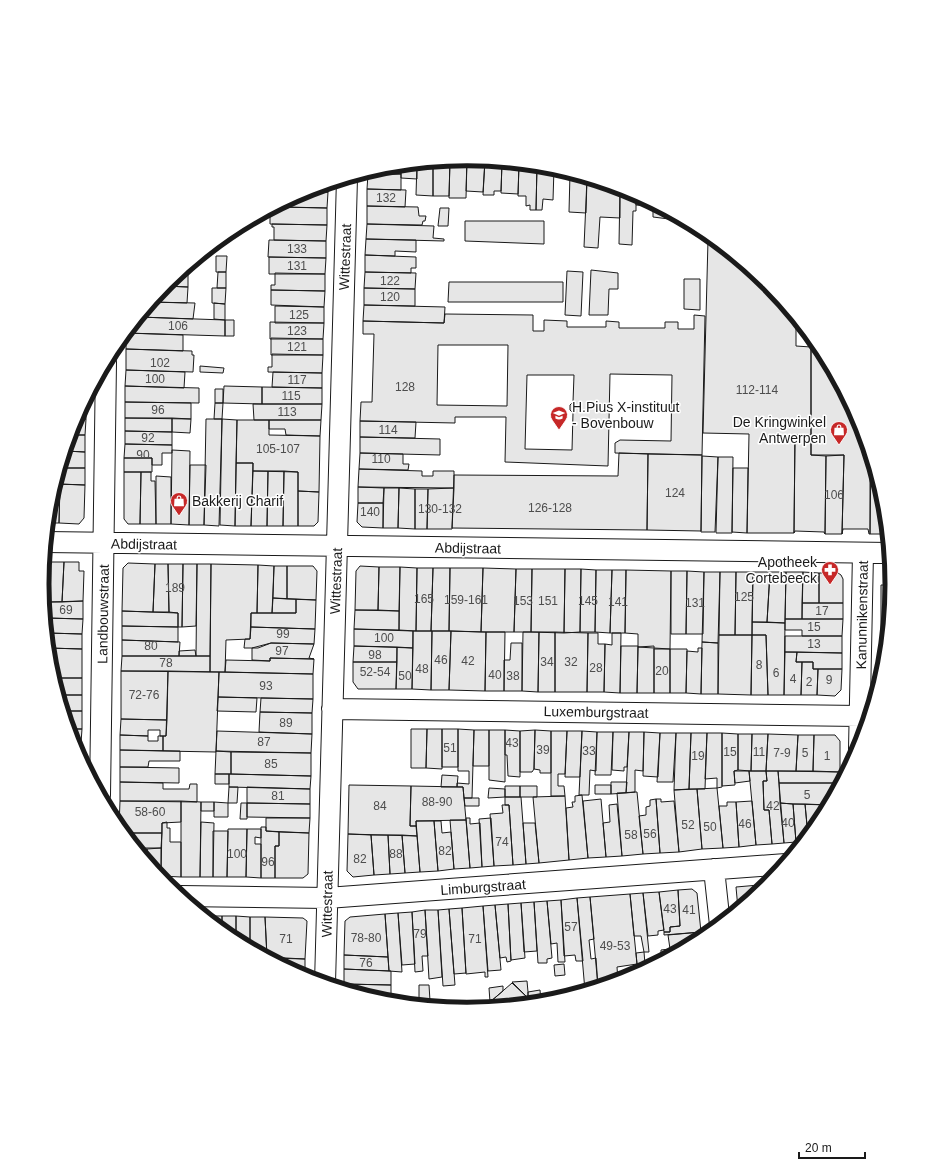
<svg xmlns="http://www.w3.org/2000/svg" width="935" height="1168" font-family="Helvetica,sans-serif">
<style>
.building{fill:#e6e6e6;stroke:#1a1a1a;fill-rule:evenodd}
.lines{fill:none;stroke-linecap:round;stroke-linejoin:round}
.street-casing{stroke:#1a1a1a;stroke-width:22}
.street{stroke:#fff;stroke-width:20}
.labels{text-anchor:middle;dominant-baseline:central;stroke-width:3;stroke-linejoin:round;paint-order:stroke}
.number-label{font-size:12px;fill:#4d4d4d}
.street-label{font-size:14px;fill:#1a1a1a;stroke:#fff}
.poi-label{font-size:14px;fill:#1a1a1a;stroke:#fff;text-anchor:start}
.rim{fill:none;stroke:#1a1a1a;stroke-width:5}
</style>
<rect width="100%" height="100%" fill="#fff"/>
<path class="building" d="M467,159L485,160L483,192L466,191Z
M467,159L466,198H449L450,160Z
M450,160L449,196H433V162Z
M485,160L502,162L501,191H494V195H483Z
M433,162V196L416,195L417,163Z
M502,162L519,164L518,194L501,193Z
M417,163V179L401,178V165Z
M519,164L537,165L536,210H530V205L526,206V196H518Z
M401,165V174H368V172L385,167Z
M537,165L554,168L553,200L543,199L542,210H536Z
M570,173L587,178L586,213L569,212Z
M368,174H401V190L367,189Z
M587,178L620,188V218L600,217L598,248L584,247Z
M328,184V192H304L305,191Z
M620,188L636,194V211H633L632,245L619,244Z
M367,189L406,190L405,207L367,206Z
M304,192H328L327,208L286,207L287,201Z
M636,194L653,203V206L636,205Z
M653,203L669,212V219L653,217Z
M367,206L418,207L419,216H426L425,221H423L422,225L367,224Z
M274,207L327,208V225L270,224V209Z
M440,208H449L448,226H438Z
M465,221H544V244L465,241Z
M272,224L327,225L326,241L274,240V227H272Z
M367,224L434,226L433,238L444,239V241L366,239Z
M366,239L416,240V252L395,251V256L365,255Z
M269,240L326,241V258L268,257Z
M708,240L716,241L769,283L796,317V346L811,347V435H795L794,533H747L749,434L703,433Z
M365,255L416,257V268H411V273L365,272Z
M216,256H227L226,272H216Z
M269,257L326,258L325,274H269Z
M591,270L618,273V289H609L608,315H589Z
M182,271H188V287L164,286Z
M567,271L583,272L581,316L565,315Z
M218,272H226V288H217Z
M365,272L416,273L415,289L364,288Z
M275,273L325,274V291L271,290V285H275Z
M684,279H700V310L684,309Z
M449,282H563V302H448Z
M164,286L188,287L187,303L151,302Z
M212,288H226L225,304L212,303Z
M364,288L415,289V306L364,305Z
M271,290L325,291L324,307L271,305Z
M151,302L195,303L193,319L139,317Z
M214,303L225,304V320L214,319Z
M364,305L445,307L444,323L363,321Z
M275,306L324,307V323H275Z
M445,314L533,315V331H544V320L567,321V327H606V321L619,322V328H665V322H678V329H694V315L705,316L702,455L615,453V443L620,440L671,441L672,375L610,374L608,466L505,462L506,417H455V423L360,421L361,402H372L374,334H363V321L444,323ZM438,345H508L507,406L437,405ZM527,375H574L573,402L570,405V410L573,413L572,450L525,449Z
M139,317L225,320V336L126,333Z
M225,320H234V336H225Z
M270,322L324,323L323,339H270Z
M126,333L183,335V351L126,349Z
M271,338L323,339V355H271Z
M811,341H816L821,348L861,421L871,456L870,534H869L868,529H843L842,534L844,455H811Z
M126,349L192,351V355H194L193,372L126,370Z
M272,354L323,355L322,373L268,372V367H272Z
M200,366L224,368L223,373L200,372Z
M126,370L185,372L184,388L125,386Z
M273,372L322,373V388L272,387Z
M125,386L199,388V403L125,402Z
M224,386L262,387V404L223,403Z
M262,387L322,388V404H262Z
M215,389H223V403H215Z
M125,402L191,403V419L125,418Z
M84,403H86V419H76Z
M215,403H223L222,419H214Z
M253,404H322L321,420H254Z
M125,418H172V432L125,431Z
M172,418L191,419L190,433L172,432Z
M76,419H86L85,435H70Z
M206,419H222L219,526L204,525Z
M222,419L237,420L235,526L220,525Z
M237,420H269V435L320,436L319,492L298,491V472L253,471V463H236Z
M269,420H321L320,436L286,435L285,429H269Z
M360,421L416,422L415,438L360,437Z
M125,431L172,432V445L125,444Z
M70,435H85V452L65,451Z
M795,435H811V455L826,456L825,534L824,532L795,531L794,533Z
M360,437L440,439V455L360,453Z
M125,444L172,445V453H162V465H152V458H124Z
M172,450L190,451L189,525L171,524Z
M65,451L85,452V468H60Z
M360,453L403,454V464H409L408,470L359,469Z
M619,453L648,454L647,530L452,528L454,475L618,476Z
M648,454L702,455L701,531L647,530Z
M844,455L842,534H825L826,456Z
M702,456L718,457L715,532H701Z
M870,456L885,501L886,534H870Z
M718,457H733L732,533H716Z
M124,458H152V472H124Z
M236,463H253L251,526H235Z
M190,465H206L204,525H189Z
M60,468H85V485L55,484Z
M733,468H748L747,533L732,532Z
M359,469L422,471V476H433V471H454V488L358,487Z
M253,471H268L267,526H251Z
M268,471H284L283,526H267Z
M284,471L298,472V526H283Z
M124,472H141L140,524H128L124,519Z
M141,472H151V481H155L156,524H140Z
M156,476L171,477V524H156Z
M55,484H60L59,523H48L50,501Z
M60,484L85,485L84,518L79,524L59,523Z
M358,487L384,488L383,503H358Z
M384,488H399L398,528H383Z
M399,488L415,489V529L398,528Z
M454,488L452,529H427L428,489Z
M415,489H428L427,529H415Z
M298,491L319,492L318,522L314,526H298Z
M358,503H383V528L362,527L357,522Z
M44,562H48V618H45L42,584Z
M48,562H64L62,602H48Z
M64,562H79V571H84L83,601L62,602Z
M128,563L155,564L153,612L122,611L123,568Z
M155,564H168L169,612H153Z
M168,564H183L182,627H178V613L169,612Z
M183,564H197L196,626L182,627Z
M197,564H211L210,656H196Z
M211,564L258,565L257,613H251L250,639L226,640L225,672H210Z
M258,565L274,566L272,613H257Z
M274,566H287V599L273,598Z
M287,566H313L317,571L316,600L287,599Z
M360,566L379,567L378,610H355L356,571Z
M379,567H400L399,611L378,610Z
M400,567L417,568L416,631L399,630Z
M417,568H433L431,631H416Z
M433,568H450L449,631H431Z
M450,568H483L481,632L449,631Z
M483,568L516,569L514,632H481Z
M516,569H532L531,632H514Z
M532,569H565L564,633L531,632Z
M565,569H581L580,632L564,633Z
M581,569L596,570L595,632H580Z
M596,570H612L610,633L595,632Z
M612,570H626L625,633H610Z
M626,570L671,571L670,649L638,647V634L625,633Z
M671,571H687L686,634H671Z
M687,571L704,572L703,634H686Z
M704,572H720L718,643L702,642Z
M720,572H736L735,635H719Z
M736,572H753L752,635H735Z
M753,572H770L767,622H752Z
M770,572H786L785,623L767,622Z
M786,572H803L802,619H785Z
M803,572L819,573V603H802Z
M819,573H838L841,575L843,579V603H819Z
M886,574H892L893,584L887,642H881V585H886Z
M273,598L296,599V613H272Z
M296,599L316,600L315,629L251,627V613H296Z
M83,601V619L48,618V602Z
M802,603H843V619H802Z
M355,610L399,611V630L354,629Z
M122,611L178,613V627L122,626Z
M45,618L83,619L82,634L47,633Z
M785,619H843L842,636H802V630H785Z
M752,622L785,623L784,695H768L766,635H752Z
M122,626L178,627V642L122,640Z
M251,627L315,629L314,644L271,643L258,648H244L245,639H250Z
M354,629L413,631V648L354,646Z
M413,631H432L431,690L412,689Z
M432,631H451L449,690H431Z
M451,631L486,632L485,691L449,690Z
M486,632H505L504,691H485Z
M523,632H539L538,692L522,691Z
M539,632H555V692H538Z
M555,632L588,633L587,692H555Z
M47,633L82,634V649L48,648Z
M588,633H598V644H605L604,692H587Z
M612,633H621L620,693L604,692L605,644L612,645Z
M719,635H752L751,695L718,694Z
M752,635H766L768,695H751Z
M785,636H842V653L785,652Z
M122,640L180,642L179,656H122Z
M702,642L718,643V694H701Z
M881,642H887L886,659L881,658Z
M271,643L314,644L309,658L314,659L270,658V661L252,660V648Z
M511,643H522V691H504V660H510Z
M354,646L397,647V662H353Z
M621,646H638L637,693H620Z
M654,646V693H637L638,647Z
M397,647L413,648L412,689H396Z
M48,648L82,649V678H53Z
M698,648H702L701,694L686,693L687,651L698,652Z
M654,649H670V693H654Z
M670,649H687L686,693H670Z
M195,650L196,656H179V651Z
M785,652H797L796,662H802L801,695H784Z
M797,652L842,653V669H813V662H796Z
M122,656H210V672L121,671Z
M270,658L314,659L313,674L225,672L226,660L270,661Z
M881,658L886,659L882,675H881Z
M353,662H397L396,689H358L353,682Z
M802,662H813V669H818L817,695H801Z
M818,669H842L841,690L835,696L817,695Z
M121,671H168L167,720L121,719Z
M168,671L219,672L216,752L163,751V736H166Z
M219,672L313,674V699L218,697Z
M53,678H82V695H59Z
M59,695H82V711H64Z
M218,697L257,698L256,712L217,711Z
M261,698L313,699L312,713L260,712Z
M64,711H82V729H69Z
M260,712L312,713V734L259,732Z
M121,719L167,720L166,736H160V730H148V736L120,735Z
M69,729H82L81,743H73Z
M411,729H427L426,768H411Z
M427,729H442V769L426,768Z
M442,729H458V767H442Z
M458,729L474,730L472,798H464L463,787H457V783L469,784V771H458Z
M474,730H489V766H473Z
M489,730H505V782L489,780Z
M505,730L520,731V777L508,776L507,755H505Z
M535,730L551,731V773H540V770L534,769Z
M535,730L534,769L532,772H520V731Z
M217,731L312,734L311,753L216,751Z
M551,731H567L565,774H558V786H564L565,796H551Z
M567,731H582L580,777H565Z
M582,731L597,732L596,771L590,770L589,795H579Z
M597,732H613L611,775H595Z
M613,732H629L627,767H624V771L612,770Z
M629,732H644L643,771L635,770V792L626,793Z
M644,732L660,733L658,777L643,776Z
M660,733H676L673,782H657Z
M676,733H691L689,789L674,790Z
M691,733H707L705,789H689Z
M707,733H722V787L717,788V778L705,779Z
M722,733L738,734V770L734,771L735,785L722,786Z
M738,734H752L751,771L738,770Z
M752,734H768L766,771H751Z
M768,734L798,735L796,771H766Z
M120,735L148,736V741H158V736H163V751L120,750Z
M798,735H814L813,771H796Z
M814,735H835L840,741V772L813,771Z
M73,743H81V759L74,747Z
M120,750L180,751V761H149L148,767H120Z
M216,751L231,752V774H215Z
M231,752L311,753V776L231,774Z
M120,767L179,768V783L120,782Z
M734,771H749L750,781L735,783Z
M749,771H766L767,781H763L764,810H769L772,844L756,845Z
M766,771H778L784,843L772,844L769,810H764L763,781H767Z
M778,771L840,772L839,783H779Z
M215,774H229V784H215Z
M229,774L311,776L310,789L229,787Z
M442,775L458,776L457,787H441Z
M120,782L163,783V789H189L190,784H197V802L120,801Z
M611,782H627L626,793L611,794Z
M779,783H839V787L829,805L793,804L780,803Z
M349,785L411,786L410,826H416L417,836L348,834Z
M595,785H611V794H595Z
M411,786L463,787L466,820L416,821V826H410Z
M505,786H520V797H505Z
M520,786H537V797H520Z
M229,787H238L237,803H228Z
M247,787L310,789V804L247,803Z
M489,788L505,789V797L488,798Z
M717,788L723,848L702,849L697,789Z
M697,789L702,849L679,852L674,790Z
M637,792L643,854L622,856L617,793Z
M582,795L588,858L569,860L566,808L573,807L572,802H575V796Z
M565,796L569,860L539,863L533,797Z
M505,797H521L526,864L513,865L509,805H505Z
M464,798H479V806H465Z
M601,799L606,857L588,858L583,801Z
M656,799H661V802L674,801L679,852L660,853Z
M656,799L660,853L643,854L639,816L646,815V807L650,806V800Z
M120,801H181V822L162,823V833H124L119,827Z
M181,801L201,802L200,877H181Z
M752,801L756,845L739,847L736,802Z
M201,802H214V811H201Z
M214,802L228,803V817H214Z
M727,802H736L739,847L723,848L719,806H727Z
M241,803H247V819H240Z
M247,803L310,804V818L247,817Z
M780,803L793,804L796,842L784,843Z
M617,804L622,856L606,857L603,823L610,822L609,805Z
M793,804H805L808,836L804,842H796Z
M805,804L829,805L821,821L808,836Z
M502,805H509L513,865L494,866L490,814L503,813Z
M266,818H310L309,833L266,831Z
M466,818H470V824L480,823L482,867L470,868Z
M491,818L494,866L482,867L479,819Z
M450,820H466L470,868L454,869Z
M416,821H434L438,871L420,872Z
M434,821H441L442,833L451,832L454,869L438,871Z
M167,822V828H170V842H181V877L161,876L162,823Z
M201,822L214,823L213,877H200Z
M523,823H535L539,863L526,864Z
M261,827H266V831L279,832V846H275V878H261Z
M228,829H247L246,877H227Z
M247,829H261V838L255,837V844H261V878L246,877Z
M213,831H228L227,877H213Z
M279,832L309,833L308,874L303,878H275V846H279Z
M124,833H162L161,848H137Z
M348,834L371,835L374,875L353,877L347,871Z
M371,835H388L390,874L374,875Z
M388,835H402L405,873L390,874Z
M402,835L417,836L420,872L405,873Z
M137,848L147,849V861Z
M161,848V876L147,861V849Z
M759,885V892L738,909L736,887Z
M692,889L697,893L701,932L664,935V932H670V927L680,926L678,890Z
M678,890L680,926L670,927V932H664L659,892Z
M659,892L664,930L658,931V935L648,936L643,893Z
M643,893L649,952H644L641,936H634L630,894Z
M630,894L637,964L617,967L618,981L598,987L590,897Z
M590,897L594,939L589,940L591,959L596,958L598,987L585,991L577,898Z
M577,898L583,961H576L575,955L564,956L561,900Z
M561,900L565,962H558L557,943L551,944L547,901Z
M547,901L552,958L547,959V963H538L534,902Z
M534,902L537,951L524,952L521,903Z
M521,903L525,958L511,960L508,904Z
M508,904L511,961L507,962L506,957L500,958L495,905Z
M495,905L501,970L488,971L483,906Z
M483,906L488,977H485V972L466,974L462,908Z
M462,908L466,973L454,974L449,909Z
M449,909L455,985L443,986L438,910Z
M425,910H438L442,977L429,979Z
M425,910L428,956H422L423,971L415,972L412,912Z
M412,912L415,964L402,965L398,913Z
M398,913L402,972L389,971L385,914Z
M385,914L388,957L344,955L345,921L350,917Z
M208,916H222V930L208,919Z
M222,916H236V940L222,930Z
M236,916L250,917V948L236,940Z
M250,917H265L267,957L250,948Z
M265,917L303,918L307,921L305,959L267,957Z
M701,932L702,939L686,947L670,949L668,935Z
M686,947L658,962L651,963V960L661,959V950Z
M644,952L645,964H637L636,953Z
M344,955L388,957L389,971L344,969Z
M269,958L305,959V971L292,970Z
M658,962L641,971L640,964Z
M564,964L565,975L555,976L554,965Z
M344,969L391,971V985L344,984Z
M527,981L528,992V998L512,982Z
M512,983L533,1003L483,1008L490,1002Z
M344,984L391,985V1000H379L344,989Z
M419,985H429L430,1001L419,1000Z
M503,986V991L490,1002L489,988Z
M540,990L541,1002L533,1003L528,998V992Z
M419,1000L430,1001V1006L420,1005Z"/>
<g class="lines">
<defs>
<path id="street" d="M46,542L890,553
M332,709L860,716
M859,749L863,553
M100,795L106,362
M714,869L720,925
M180,896L327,898L786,864
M325,983L347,178"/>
</defs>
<use href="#street" class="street-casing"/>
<use href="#street" class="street"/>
</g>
<defs>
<symbol id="school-pin" viewBox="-11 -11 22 30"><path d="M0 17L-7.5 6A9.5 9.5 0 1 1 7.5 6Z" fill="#c62828" stroke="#fff"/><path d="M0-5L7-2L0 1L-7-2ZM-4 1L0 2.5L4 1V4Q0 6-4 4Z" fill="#fff"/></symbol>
<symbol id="shop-pin" viewBox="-11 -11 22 30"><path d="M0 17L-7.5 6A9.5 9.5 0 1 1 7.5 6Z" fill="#c62828" stroke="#fff"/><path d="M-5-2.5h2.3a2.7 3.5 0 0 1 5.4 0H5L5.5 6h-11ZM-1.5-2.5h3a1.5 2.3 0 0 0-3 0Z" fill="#fff"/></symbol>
<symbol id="pharmacy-pin" viewBox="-11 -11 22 30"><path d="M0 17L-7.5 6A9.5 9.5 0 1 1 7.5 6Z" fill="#c62828" stroke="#fff"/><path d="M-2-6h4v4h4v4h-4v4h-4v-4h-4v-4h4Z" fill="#fff"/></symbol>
</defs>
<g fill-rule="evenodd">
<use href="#school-pin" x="549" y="405" width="20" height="27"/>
<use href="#shop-pin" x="829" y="420" width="20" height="27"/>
<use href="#shop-pin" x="169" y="491" width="20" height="27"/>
<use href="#pharmacy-pin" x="820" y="560" width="20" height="27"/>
</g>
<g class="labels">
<g class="number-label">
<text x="386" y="198">132</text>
<text x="297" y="249">133</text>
<text x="297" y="266">131</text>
<text x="390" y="281">122</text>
<text x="390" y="297">120</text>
<text x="299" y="315">125</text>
<text x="178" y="326">106</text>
<text x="297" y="331">123</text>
<text x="297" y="347">121</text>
<text x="160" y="363">102</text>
<text x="155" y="379">100</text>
<text x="297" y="380">117</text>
<text x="405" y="387">128</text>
<text x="757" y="390">112-114</text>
<text x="291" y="396">115</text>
<text x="158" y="410">96</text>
<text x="287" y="412">113</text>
<text x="388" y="430">114</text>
<text x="148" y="438">92</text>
<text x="278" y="449">105-107</text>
<text x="143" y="455">90</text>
<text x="381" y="459">110</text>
<text x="675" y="493">124</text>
<text x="834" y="495">106</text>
<text x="550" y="508">126-128</text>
<text x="440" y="509">130-132</text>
<text x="370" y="512">140</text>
<text x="175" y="588">189</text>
<text x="744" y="597">125</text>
<text x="424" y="599">165</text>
<text x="466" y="600">159-161</text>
<text x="523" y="601">153</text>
<text x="548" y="601">151</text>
<text x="588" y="601">145</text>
<text x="618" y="602">141</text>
<text x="695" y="603">131</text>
<text x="66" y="610">69</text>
<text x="822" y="611">17</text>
<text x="814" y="627">15</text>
<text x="283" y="634">99</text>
<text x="384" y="638">100</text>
<text x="814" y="644">13</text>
<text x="151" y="646">80</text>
<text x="282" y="651">97</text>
<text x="375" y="655">98</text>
<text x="441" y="660">46</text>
<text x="468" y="661">42</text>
<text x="547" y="662">34</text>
<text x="571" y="662">32</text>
<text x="166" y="663">78</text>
<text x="759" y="665">8</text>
<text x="596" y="668">28</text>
<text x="422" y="669">48</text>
<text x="662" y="671">20</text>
<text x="375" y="672">52-54</text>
<text x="776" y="673">6</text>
<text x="495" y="675">40</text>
<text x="405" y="676">50</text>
<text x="513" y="676">38</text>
<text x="793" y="679">4</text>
<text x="829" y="680">9</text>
<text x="809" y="682">2</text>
<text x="266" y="686">93</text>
<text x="144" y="695">72-76</text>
<text x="286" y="723">89</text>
<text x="264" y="742">87</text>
<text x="512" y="743">43</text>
<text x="450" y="748">51</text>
<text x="543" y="750">39</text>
<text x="589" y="751">33</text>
<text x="730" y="752">15</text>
<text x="759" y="752">11</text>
<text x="782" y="753">7-9</text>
<text x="805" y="753">5</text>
<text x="698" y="756">19</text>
<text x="827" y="756">1</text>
<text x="271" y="764">85</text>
<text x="807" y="795">5</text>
<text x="278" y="796">81</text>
<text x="437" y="802">88-90</text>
<text x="380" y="806">84</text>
<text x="773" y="806">42</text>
<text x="150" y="812">58-60</text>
<text x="788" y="823">40</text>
<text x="745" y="824">46</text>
<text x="688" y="825">52</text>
<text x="710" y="827">50</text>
<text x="650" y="834">56</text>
<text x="631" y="835">58</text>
<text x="502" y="842">74</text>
<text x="445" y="851">82</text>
<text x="237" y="854">100</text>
<text x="396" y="854">88</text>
<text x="360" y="859">82</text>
<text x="268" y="862">96</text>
<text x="670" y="909">43</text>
<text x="689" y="910">41</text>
<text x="571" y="927">57</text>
<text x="420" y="934">79</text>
<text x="366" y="938">78-80</text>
<text x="286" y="939">71</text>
<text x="475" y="939">71</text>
<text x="615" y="946">49-53</text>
<text x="366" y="963">76</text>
</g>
<g class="street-label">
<text transform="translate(345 257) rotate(-88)">Wittestraat</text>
<text transform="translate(144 544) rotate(1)">Abdijstraat</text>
<text transform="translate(468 548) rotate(1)">Abdijstraat</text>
<text transform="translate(336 581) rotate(-88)">Wittestraat</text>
<text transform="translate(103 614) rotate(-89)">Landbouwstraat</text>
<text transform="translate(862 615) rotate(-89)">Kanunnikenstraat</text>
<text transform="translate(596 712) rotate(1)">Luxemburgstraat</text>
<text transform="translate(483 887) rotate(-4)">Limburgstraat</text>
<text transform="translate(327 904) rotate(-89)">Wittestraat</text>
</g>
<g class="poi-label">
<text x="572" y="407">H.Pius X-instituut<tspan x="572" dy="16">- Bovenbouw</tspan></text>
<text x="826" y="422" text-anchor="end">De Kringwinkel<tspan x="826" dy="16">Antwerpen</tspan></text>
<text x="192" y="501">Bakkerij Charif</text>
<text x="817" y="562" text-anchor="end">Apotheek<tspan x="817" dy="16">Cortebeeck</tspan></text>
</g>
</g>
<path d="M0 0H935V1168H0ZM49 584a418 418 0 1 1 836 0a418 418 0 1 1-836 0Z" fill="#fff" fill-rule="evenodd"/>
<path class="rim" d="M49 584a418 418 0 1 1 836 0a418 418 0 1 1-836 0Z"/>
<path d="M799 1152v6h66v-6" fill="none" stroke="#1a1a1a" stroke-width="2"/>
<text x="805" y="1152" font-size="12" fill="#1a1a1a" stroke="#ffffff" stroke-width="3" paint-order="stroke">20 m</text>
</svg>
